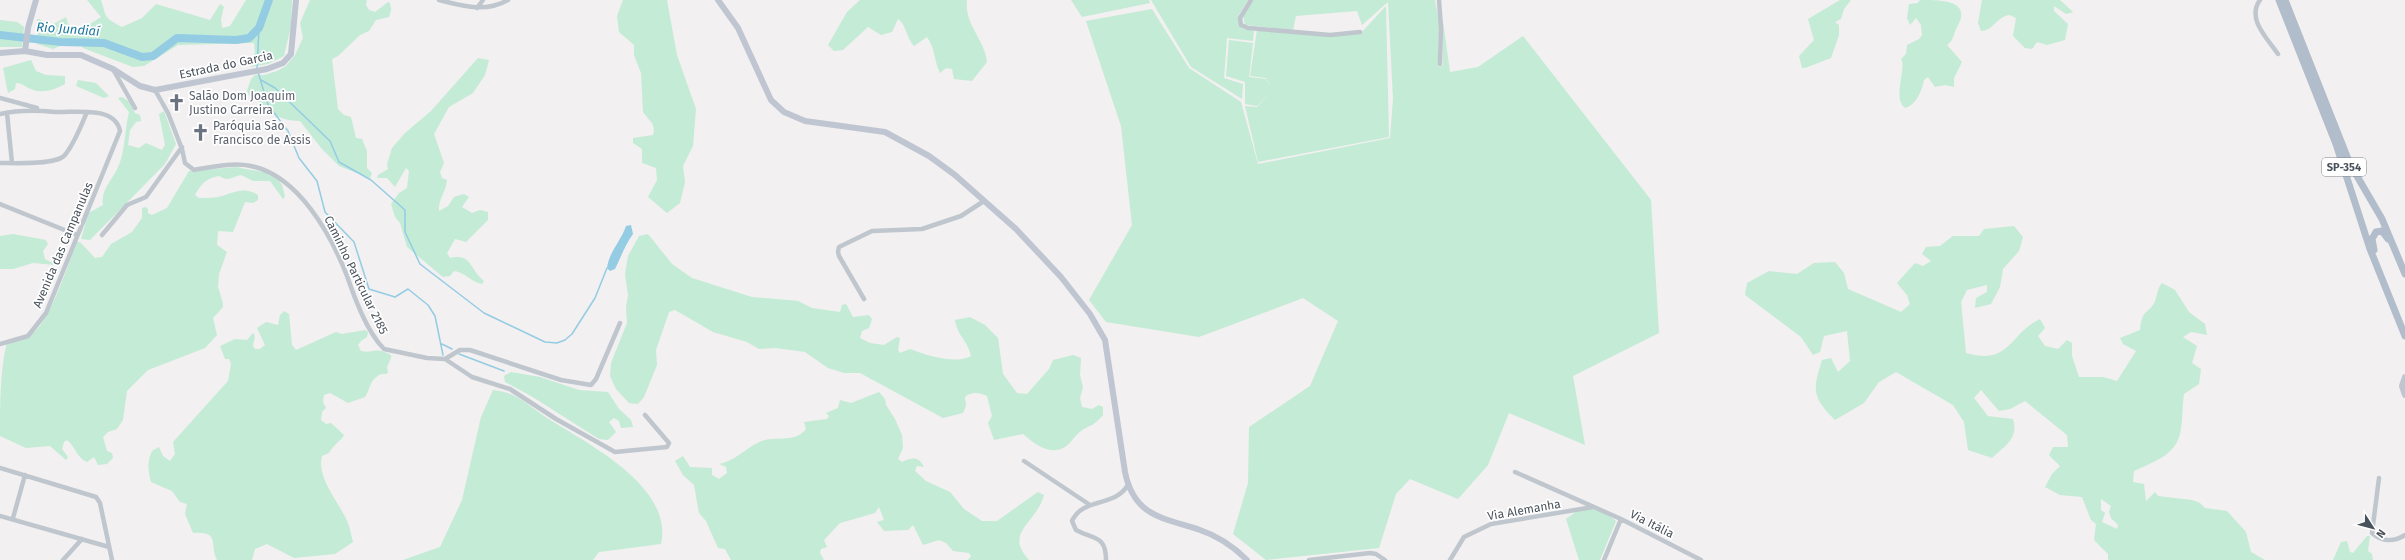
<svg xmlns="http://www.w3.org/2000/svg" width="2405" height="560" font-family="'Fira Sans',sans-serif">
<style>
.green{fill:#c3ebd6;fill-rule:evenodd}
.water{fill:#94cce4}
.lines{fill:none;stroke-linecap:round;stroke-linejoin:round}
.stream{stroke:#94cce4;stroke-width:1.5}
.river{stroke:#94cce4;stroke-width:8}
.street{stroke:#bfc6cd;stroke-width:4.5}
.secondary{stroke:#bfc6d1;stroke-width:6}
.primary{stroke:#b2bdcc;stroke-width:7}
.labels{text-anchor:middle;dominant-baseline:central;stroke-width:3.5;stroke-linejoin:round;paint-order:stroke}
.shield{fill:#fff;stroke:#80858c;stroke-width:1}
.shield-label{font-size:11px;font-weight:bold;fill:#49515b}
.street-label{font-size:12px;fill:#49515b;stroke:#fff}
.worship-label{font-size:12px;fill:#5b616d;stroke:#fff;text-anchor:start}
.water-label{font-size:13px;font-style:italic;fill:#1a769e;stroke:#fff}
</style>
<rect width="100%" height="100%" fill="#f2f0f0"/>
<path class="green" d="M87,0H101C107,18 103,17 122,27L142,18L156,4L210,20L220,4L224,7L221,19L222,28L230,26L246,0H292L291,26L284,56L268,64L251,67L250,60L255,53L254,43L178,45L144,66L133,67L83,48L78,38L53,49L37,44C39,34 36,28 37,19H40L43,23L50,26L66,17L70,30H81L101,17Z
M310,0H367L366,5L369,10L375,12L388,2L390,3L391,10L389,17L376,20L369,31L360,35L338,56L332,59L338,109L344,115L351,117L356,138L362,139L367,151V168L372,173L370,178L339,166L322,149L300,121C276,120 276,114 258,102C252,99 250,98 247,91L251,79L255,75H264L277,71L286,66L295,55L303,38L300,23Z
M623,0H667L677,55L696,109L693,146L683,166L685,182L680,203L667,213L648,197L657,180L656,168L642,163V149L633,143V138L653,135C656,123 649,121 643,112L641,73L634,55V45L619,32L617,16Z
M860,0H967C964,24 985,40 987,62L972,81L954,79L952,69L946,68L940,73C934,61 935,48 927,37L914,46C907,39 906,24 898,19L892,32L881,35L868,27L843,50L834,51L828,45L847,12Z
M1071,0H1149L1150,3L1082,17Z
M1151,0H1248L1238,16L1239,24L1244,29L1254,31L1253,41L1227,38L1224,78L1243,84L1242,99L1191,67Z
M1251,0H1435L1439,22L1438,65L1440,67L1443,65V21L1450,72L1478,67L1523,36L1651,200L1659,333L1573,376L1585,445L1509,413L1488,465L1458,499L1410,479L1396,494L1379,548L1266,560L1233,534L1248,483L1249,427L1310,386L1338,321L1303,298L1199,337L1106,322L1089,300L1132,225L1121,126L1086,21L1152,9L1189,68L1241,102L1258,164L1390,138L1393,99L1388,2L1362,25L1357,11L1296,16L1293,30L1245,25L1243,16Z
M1840,0H1851L1844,9L1841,19L1835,22L1839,25V35L1831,58L1805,68H1802L1799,56L1814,40L1808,19Z
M1920,0C1941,0 1973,0 1957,27C1953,35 1954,40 1947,45L1962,62L1954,78V87L1945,85L1935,87L1928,77L1924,80C1922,91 1916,105 1905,108C1892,99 1907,67 1901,59L1906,54L1907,45L1919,39L1922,35L1921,25L1916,18L1910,25L1907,18L1909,4L1918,3Z
M1982,0H2060L2073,12L2066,14L2054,6V11L2068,24L2065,40L2047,45L2037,42L2032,49L2025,48L2013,36L2016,18L2010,15C1997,16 1993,31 1981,31L1978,23Z
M1386,6L1389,137L1258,162L1245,106L1257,107L1273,90L1257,106L1245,104V82L1226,76L1229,40L1253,43L1249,77L1266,79L1272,88L1266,78L1250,76L1257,30L1332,36L1361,33Z
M0,20L17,22L24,27L22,47H0Z
M478,58L489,60L485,75L473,93L449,107L434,134L444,163L440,172L442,178L447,180C446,192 438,199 439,211L448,206L454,197L464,194L469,197L462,207L472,213L480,210L488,212V220L466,242L455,239L447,253L450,258C472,253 469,269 484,281L482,284C471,282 465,272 454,271L450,276L443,277L407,247L400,223L395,217L391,204L399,193L407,188L409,171L406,168L395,187L387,178H377L378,175L388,169L387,164L392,148L405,133L431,111Z
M31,60L36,71L46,75L65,76V84C55,90 41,94 31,89C25,87 22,83 16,83L15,89L8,93L3,68Z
M78,80L96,83L109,96L104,98L76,86Z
M122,97L130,102L135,113L140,115L141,121L136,122L130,130L128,145L139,148L146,143L162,150L165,145L159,114L164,111L176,144L165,164L90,240L81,239L85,225L83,216L103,205C100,190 114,178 119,165C125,151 125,127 129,112L118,98Z
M237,167C248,171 273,169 282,185C283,188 284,193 285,197L283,199L270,181H253L241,175C231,177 229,182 219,176C205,179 202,183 195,195L199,198C207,198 215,198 222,196C234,193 244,186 258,195V200L253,203L245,202L233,232L218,231L217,245L227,252L219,274L218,287L223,303V307L213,318L217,335L205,348L148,370L127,391L123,420L117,429L108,432L103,437L107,451L112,453L113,458L107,464L98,465L94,457L87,462C76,457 76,447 67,440L64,442L62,449L68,457L66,460L50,446L26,448L0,436C0,410 0,368 7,343C16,341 26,339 33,333C51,319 68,264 77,242H80L95,258L102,257L111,244L132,232L142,218V208L146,207L148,209V213L152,215L167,208L189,171Z
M2014,226L2023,237L2019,251L2003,269L2000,287L1991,304L1975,308L1976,298L1987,292V285L1967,290L1961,302L1966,353C2010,366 2009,334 2040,319L2045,328L2038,336L2045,346L2058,349L2067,340L2072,343V356L2079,377H2103L2117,381L2136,351L2123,344L2120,338L2140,330C2142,307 2149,315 2155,301C2158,294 2157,289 2162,283L2175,290L2189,312L2205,324L2207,335L2191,332L2183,337L2197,346L2192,363L2201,369L2199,384L2184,394C2182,406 2183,417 2181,428C2178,455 2155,461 2134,471L2133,482L2144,484L2146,501L2155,492L2158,496L2192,500L2200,503L2205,508L2227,511L2246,532L2251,552L2265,560H2108V554L2094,540L2096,524L2091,520L2082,497L2060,495L2045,487L2052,474L2060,466L2049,455L2053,447H2068L2067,435L2025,401L2010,409L1999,411L1981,390L1974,398L1988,416L2013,419C2019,438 2005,446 1992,458L1968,450L1964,422L1953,405L1896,372L1879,382L1864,403L1835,420C1811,396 1813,390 1822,360L1831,358L1838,372L1850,361L1847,331L1824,336L1820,352L1813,355L1801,337L1745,295L1747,283L1769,271L1797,274L1814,263L1835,262L1844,273L1848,289L1901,312L1910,304L1907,295L1897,283L1915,263L1923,266L1931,261L1922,254L1926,247L1940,246L1953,236H1979L1984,229ZM2101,499L2111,506L2109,512L2111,518L2118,525L2117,529L2102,522L2105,513L2101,510Z
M13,234L46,240L48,244L43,251L45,259L56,265L33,263L13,269H0V236Z
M648,234L672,264L692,278L752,297L798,301L812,308L840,312L842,305L846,304L853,317L869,315L872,319L869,328L862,331L860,338L870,343L884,345L897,337L900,338L898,350L900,353L910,349C926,355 955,365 971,356C967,339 958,337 955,320L970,317L985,325L998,338L1003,374L1017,393L1027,394L1049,369L1053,360L1073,355L1081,358L1080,375L1083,387L1080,398L1082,407L1092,409L1099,405L1103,407V415C1093,427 1091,424 1081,431C1075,435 1071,443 1065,447C1049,456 1035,444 1023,434L994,440L988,423L992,416L987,396C979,393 972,391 965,397L966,406L963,413L943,418L860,373H844L828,368L805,352L776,348L759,349L747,342L713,332L675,310L669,312L656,350L657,365L644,397L638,404L629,403L616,389L610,376L611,363L627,323L626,308L628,295L625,274L628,256L639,236Z
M284,311L289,314L292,345L296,350L336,332L342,334L365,330L368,332L367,337L361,341L358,345L361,351C374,354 374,346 391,355V358L387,367L388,373C384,375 382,373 379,375C369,381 370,390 365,397L348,403L330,393L324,395L323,402L326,408L322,412L321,420L326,424L331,423L344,435C343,439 333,445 329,453L322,456C316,478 339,502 347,521C350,527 351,535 353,542L335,554L294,558L267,544L255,549L252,560H217C209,544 221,531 193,533L185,514L187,504L180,502L172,491L151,482C148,470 147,462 152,451L159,447L163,456L170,461L175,454L173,442L228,381L231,364L229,359H225L220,346L235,339L247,340L253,333L255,336L253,346L255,349H260L265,345L257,328L266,322L278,325L280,315Z
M511,372L540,377L579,390L608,392L619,409L631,420L633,427L621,428L619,421L614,418L609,422L616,432L608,440L599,439L531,396L505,382L504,376Z
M493,390C519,393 526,404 547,418C586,443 674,486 661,544L599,552L593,560H403L440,547L462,500L481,417Z
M879,392L885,399L886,405L895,419L902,435L903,448L898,459L902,462C912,457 919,456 924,467L917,466L915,471L926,481L950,492L964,509L982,521H997L1038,492L1044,495C1037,523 1003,532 1029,560H968L971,556L969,553L953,551L946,543L939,540L923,545L913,525L908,530L884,531L877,522L884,520L879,507L875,513L840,523L824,540L827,547L821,549L820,553L824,560H731L725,549L718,548L706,521L699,513L694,485L683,475L675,461L683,456L690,467L712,468V475L719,479L727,473L726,467L719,464C737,461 748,445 765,440C778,437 797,442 806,429L804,422L827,419L829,416L826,413L838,408L840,400L851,403Z
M1593,509H1601L1616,521L1600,560H1579L1566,519L1577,511Z
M2367,536H2370L2368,551L2372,554L2373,560H2333L2341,542L2347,541L2350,552L2353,553Z"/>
<path class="water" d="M631,225L633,234C625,245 621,257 615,269L610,271L607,268C609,252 621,241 626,226Z"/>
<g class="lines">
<path class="stream" d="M257,68L259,28
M258,72L268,105L288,131L299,158L317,181L325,212L354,242L369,289L395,297L408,289L428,305L435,316L443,355
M261,80L275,88L330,141L339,162L371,180L405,210V232L420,264L484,313L545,342L557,343L565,340L572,334L595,298L607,268
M442,344L452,349
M459,354L504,371"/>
<path class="river" d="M0,35L61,42L104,43L142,57L153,56L177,38L236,40L249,38L259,28L269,0"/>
<path class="street" d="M439,0C463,6 485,13 508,0
M1251,0L1240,18L1241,25L1248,28L1330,35L1360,32
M1439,0L1441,28L1440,64
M2260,0C2246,19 2268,39 2278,54
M477,8L483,0
M114,71L135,108
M155,90L168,113L182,149L185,163L194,170C212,167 233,162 251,166C299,176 331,235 347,276C355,299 367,332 384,349L427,358L445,359L472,377L510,389L556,419L615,452L667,447L669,443L645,415
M0,98L37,108
M7,113L12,163
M0,114C18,110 37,110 55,112C74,113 115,105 120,131L46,313L28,336L0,344
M0,163C14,163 54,165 64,156C74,145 81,126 87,112
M0,204L77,235
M102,235L127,205L146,197L182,147
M864,299L839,256L838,252L839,247L872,231L922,229L961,216L984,201
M445,359L460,350H470L561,380L591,385L596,379L620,323
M1024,461L1090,505
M0,468L96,497L100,503L112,560
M1515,472L1621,519L1701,560
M2379,478L2372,533C2382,542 2394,542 2405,535
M0,516L109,547
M13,518L25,475
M63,560L82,539
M1106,560C1106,535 1094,540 1076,530L1072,521C1083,497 1114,508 1128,485
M1309,560L1370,553L1376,554L1385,560
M1450,560L1464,537L1491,524L1593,507
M1604,560L1621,519"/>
<path class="secondary" d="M718,0L738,28L771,100L784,112L805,121L885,132L929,156L955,175L1016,229L1061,277L1090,314L1105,340L1125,472C1134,517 1164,518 1200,530C1218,536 1234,547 1247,560
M25,51L28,28L36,0
M0,53L25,51L47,55H81L113,69L140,86L155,90L267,69L283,63L291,54L296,0
M2405,377L2402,386L2405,395"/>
<path class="primary" d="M2279,0L2336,144L2370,249L2405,336
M2285,0L2350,164L2382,219L2405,274
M2374,250L2372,239L2376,232L2382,231L2388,239"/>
</g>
<defs>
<symbol id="church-bare" viewBox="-9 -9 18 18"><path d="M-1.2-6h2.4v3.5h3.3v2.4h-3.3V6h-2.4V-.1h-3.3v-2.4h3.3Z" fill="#6b7280" stroke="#fff" stroke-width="2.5" paint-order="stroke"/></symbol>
</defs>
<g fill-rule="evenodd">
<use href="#church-bare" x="164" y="90" width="25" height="25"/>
<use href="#church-bare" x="188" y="120" width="25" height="25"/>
</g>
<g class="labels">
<rect class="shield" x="2322" y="158" width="44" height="18" rx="3"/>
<g class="shield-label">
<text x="2344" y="167">SP-354</text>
</g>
<g class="street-label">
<text transform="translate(226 65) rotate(-12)">Estrada do Garcia</text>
<text transform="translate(63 245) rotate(-67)">Avenida das Campanulas</text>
<text transform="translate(356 275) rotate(64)">Caminho Particular 2185</text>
<text transform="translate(1524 510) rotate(-10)">Via Alemanha</text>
<text transform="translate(1652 524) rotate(27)">Via Itália</text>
</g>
<g class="worship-label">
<text x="189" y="96">Salão Dom Joaquim<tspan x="189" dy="14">Justino Carreira</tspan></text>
<text x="213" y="126">Paróquia São<tspan x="213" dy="14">Francisco de Assis</tspan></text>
</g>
<g class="water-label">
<text transform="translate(68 29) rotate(4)">Rio Jundiaí</text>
</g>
</g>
<g transform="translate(2373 528) rotate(126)" stroke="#ffffff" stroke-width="3" paint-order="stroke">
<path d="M0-3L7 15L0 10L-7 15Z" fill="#49515b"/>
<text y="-6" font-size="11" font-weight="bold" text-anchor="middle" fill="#49515b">N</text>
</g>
</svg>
